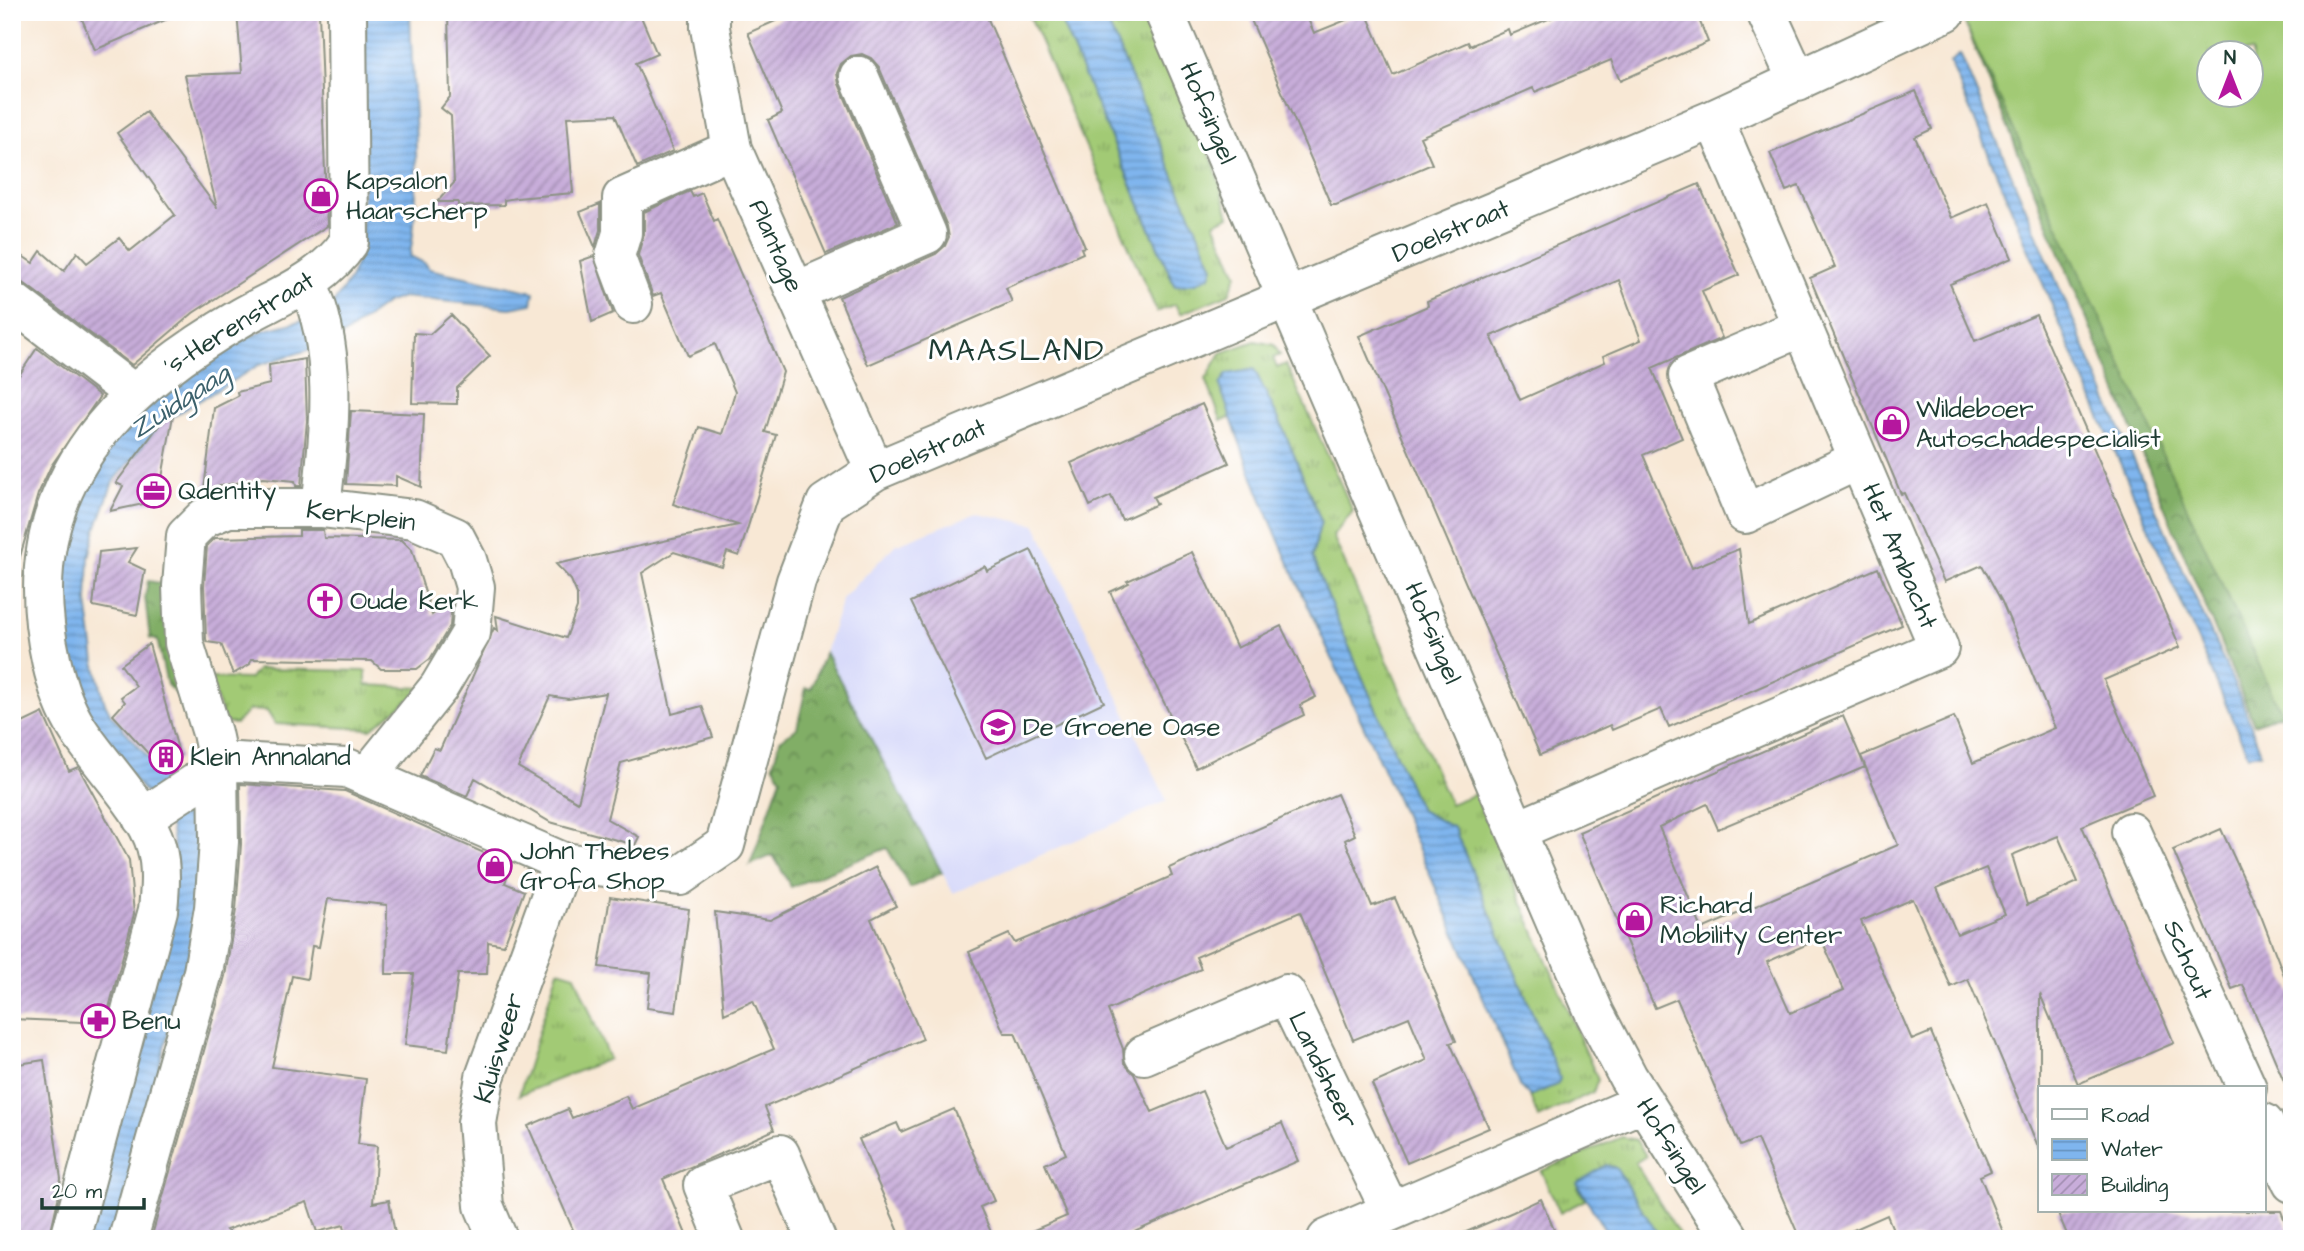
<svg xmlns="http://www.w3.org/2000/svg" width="2304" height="1251" font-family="'Architects Daughter',sans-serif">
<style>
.built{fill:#d5d8f9}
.grass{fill:url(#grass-tufts);stroke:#608454;stroke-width:2}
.forest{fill:url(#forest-crowns);stroke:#50764d;stroke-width:2}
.garden{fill:#a2ca75;stroke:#608454;stroke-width:2;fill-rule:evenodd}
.water{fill:url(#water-rules);stroke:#4f7991;stroke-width:2}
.building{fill:url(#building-hatch);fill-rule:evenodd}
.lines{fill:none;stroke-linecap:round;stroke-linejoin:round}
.minor-casing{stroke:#8c9284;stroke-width:42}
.minor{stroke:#fff;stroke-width:38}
.labels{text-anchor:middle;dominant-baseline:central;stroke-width:6;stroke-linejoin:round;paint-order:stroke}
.street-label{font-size:26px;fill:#1f3d34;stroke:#fff}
.poi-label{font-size:26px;fill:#1f3d34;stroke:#fff;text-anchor:start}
.water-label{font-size:28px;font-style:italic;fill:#3c616c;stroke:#fff}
.quarter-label{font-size:30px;letter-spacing:2px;fill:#1f3d34;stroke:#fff}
</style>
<defs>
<pattern id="grass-tufts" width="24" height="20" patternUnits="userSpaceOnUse" patternTransform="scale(1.75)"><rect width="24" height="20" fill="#a2ca75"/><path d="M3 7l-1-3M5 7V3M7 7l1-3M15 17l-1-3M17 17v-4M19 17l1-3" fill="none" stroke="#83a561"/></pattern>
<pattern id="forest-crowns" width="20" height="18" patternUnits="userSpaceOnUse" patternTransform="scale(1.75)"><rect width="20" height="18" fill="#81ae66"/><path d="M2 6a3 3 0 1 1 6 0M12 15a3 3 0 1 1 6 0" fill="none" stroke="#698f55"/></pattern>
<pattern id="water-rules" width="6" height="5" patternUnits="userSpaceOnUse" patternTransform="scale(1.75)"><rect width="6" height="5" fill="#7fb5ee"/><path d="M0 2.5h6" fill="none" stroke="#6794c2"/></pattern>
<pattern id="building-hatch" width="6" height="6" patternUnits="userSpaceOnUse" patternTransform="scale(1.75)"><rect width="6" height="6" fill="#c8adda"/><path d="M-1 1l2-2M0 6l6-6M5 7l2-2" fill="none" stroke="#a28eb2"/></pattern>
</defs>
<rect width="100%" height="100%" fill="#fff"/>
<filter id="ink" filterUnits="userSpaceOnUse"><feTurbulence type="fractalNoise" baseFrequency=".0143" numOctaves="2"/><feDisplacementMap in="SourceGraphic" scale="14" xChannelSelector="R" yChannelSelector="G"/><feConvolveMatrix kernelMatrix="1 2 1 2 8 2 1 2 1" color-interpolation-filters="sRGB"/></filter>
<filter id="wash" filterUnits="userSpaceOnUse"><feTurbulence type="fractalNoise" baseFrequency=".00686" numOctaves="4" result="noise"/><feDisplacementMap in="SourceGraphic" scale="28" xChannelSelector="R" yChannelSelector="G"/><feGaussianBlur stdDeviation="1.57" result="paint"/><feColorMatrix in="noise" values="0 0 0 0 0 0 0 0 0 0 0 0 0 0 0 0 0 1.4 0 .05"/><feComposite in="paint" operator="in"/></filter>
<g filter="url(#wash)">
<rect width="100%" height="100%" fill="#f8e8d5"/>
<path class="built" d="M977,513L1036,525L1167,801L953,893L825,652L842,599L895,545Z"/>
<path class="grass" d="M1028,12H1057L1174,285L1213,267L1103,12H1149L1214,164L1229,216L1214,223L1237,274L1229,294L1180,314L1175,304L1157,312Z
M1255,341L1274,345L1280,355L1273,358L1277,368L1286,364L1353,511L1333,536L1450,804L1475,794L1598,1080L1593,1092L1538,1118L1530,1096L1558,1084L1560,1078L1454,828L1420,810L1339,624L1312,557L1321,521L1283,428L1254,369L1220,385L1231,418L1221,420L1206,379L1221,353Z
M258,669L366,671V685L424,688L371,729L275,724L267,711L249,710L236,724L225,723L209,678L249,679Z
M558,970L575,975L609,1059L519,1095Z
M1622,1137L1636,1140L1646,1156L1635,1163L1682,1239H1661L1613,1166L1578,1188L1585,1200L1560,1213L1541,1171Z"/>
<path class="forest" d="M1995,12L2292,710L2254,724L1966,26Z
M148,581L173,585L187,704L167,685L157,639H150L145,597Z
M825,652L942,873L910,888L887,848L791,887L773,855L750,865L781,778L773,764L780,740L797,728L806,688L811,689Z"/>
<path class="garden" d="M1960,12H2292V737ZM2210,52H2252V94H2210Z"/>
<path class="water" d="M365,12H410C412,92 423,177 410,256L426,264L429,269L534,292L532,304L510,308L403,297L388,302L334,342L259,365L169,419L147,441L113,482L96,529L89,557L87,601L95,662L104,701L111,715L199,816L204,856L202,903L114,1239H88L176,864L171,830L165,814L137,783L79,702L60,640L61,562L72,513L118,429L213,354L265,330L325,315L350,279L362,248Z
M1057,12H1103L1213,267L1210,276L1196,283L1175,286Z
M1960,54L2108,402L2242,702L2261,753L2248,755L2072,353L1950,62Z
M1254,369L1283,428L1321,521L1312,557L1339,624L1420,810L1454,828L1560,1078L1558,1084L1530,1096L1521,1087C1473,975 1426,862 1375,751C1320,631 1260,511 1220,385L1227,374Z
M1606,1165L1616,1168L1661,1239H1610L1577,1183Z"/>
<g id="blocks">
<path class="building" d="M79,12H184L95,50Z
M237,12H319L327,226L193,313L132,365L25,284L12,280V249L33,263L41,251L64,271L77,252L87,263L119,238L130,251L175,215L117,133L146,112L217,208L185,75L242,73Z
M448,12H639L657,54L636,63L673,151L637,167L615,115L567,117L573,193L516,198L504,200V205L458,206V202H437L454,183L451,116L441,108L450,97Z
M796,12H985L1085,247L1081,248L1083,253L1006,288L1012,302L868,365L839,297L936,254L945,246L949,237L947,226L879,67L871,58L862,54L851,56L841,64L837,73L839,84L898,223L826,254L768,120L782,113L748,33Z
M1269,12H1305L1314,33L1366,12L1393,75L1468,42L1470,46L1508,29L1510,35L1565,12H1696L1708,42L1620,81L1611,60L1535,92L1533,88L1420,137L1432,164L1336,205H1331L1251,20Z
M1916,91L1932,129L1915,137L1951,218L1988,202L2012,258L1950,284L1975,341L2036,315L2180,647L2104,680L2153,796L2082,826L2174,1043L2078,1084L2040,994V1151L1968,979L1951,987L1913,899L1861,921L1912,1040L1931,1032L1991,1171L1980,1176L2006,1239H1897L1887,1215L1833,1239H1800L1757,1139L1740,1146L1677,999L1655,1008L1579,832L1843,716L1865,767L1718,829L1707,804L1659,827L1702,929L1898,845L1861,756L1954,717L1973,763L2055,728L2002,602L1982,565L1944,582L1904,493L1901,494L1810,278L1835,267L1799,186L1786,191L1770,153ZM2058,836L2078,882L2027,905L2012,855ZM1986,868L2005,914L1957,934L1937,888ZM1821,938L1844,990L1790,1013L1767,962Z
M1699,184L1739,275L1702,291L1722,338L1652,368L1682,438L1643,455L1692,568L1739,549L1749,624L1878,568L1902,625L1669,727L1661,709L1612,730L1610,725L1540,755L1359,336L1428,306L1427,301ZM1619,280L1641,340L1603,356L1605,362L1520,400L1491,336Z
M690,191L693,197L702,193L714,221L717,219L783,372L765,432L776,435L739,556L727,552L722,567L674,552L642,573L672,714L702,706L713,737L621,763L607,819L639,837L635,845L550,822L475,778L467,796L420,776L434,748L440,750L494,628L498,631L496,616L566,638L577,608V594L571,580L556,564L738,525L673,504L699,427L722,434L735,392L715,344L688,356L661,293L653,296L638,255L644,233V212ZM606,693L578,802L518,767L550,696L568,699Z
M600,204V230L595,247L580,212Z
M594,256L613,313L592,322L580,261Z
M451,315L490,356L457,388V404L412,403L414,333L430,334Z
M37,348L100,396L51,466L38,494L17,567L12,566V386Z
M305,359L307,421L301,486H296L295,481L263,478L204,489L214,408L238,396L237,392L270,384L269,365Z
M175,404L158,501L110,511L123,486L116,483Z
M1202,404L1229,463L1153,497L1157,504L1122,520L1111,496L1090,506L1071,463Z
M351,411L424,414L421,487L396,476V486L346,484Z
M299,530H323L324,538L402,540L412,550L432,615L452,598L450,626L430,659L417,669H381L372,661L251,659L250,664L233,674L221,644L207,642L206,639L204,586L207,546L215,538L299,536Z
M137,548L128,562L145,570L137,615L93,606L99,552Z
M1031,550L1104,702L986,758L911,602L985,566L987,571Z
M1192,552L1237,648L1281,626L1316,697L1300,705L1304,715L1196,768L1110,592L1129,583L1127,581Z
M149,644L180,757L164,771L113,715L125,702L121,697L136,686L121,665Z
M43,713L69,771L78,767L80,770L129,860L134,914L105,1023L12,1019V728Z
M240,784L345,791L511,865L505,883L524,891L504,945L488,942L487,974H458L448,1050L405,1045L414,974H386L387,905L328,899L319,947L312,946L307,979L292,976L272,1067L366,1079L358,1144L377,1146L373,1203L389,1200L396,1239H353L351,1230L345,1231L344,1225L317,1232L307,1202L226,1230L237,1239H151L225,976L236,910L241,844Z
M1337,794L1355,835L1345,840L1372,906L1395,898L1456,1041L1450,1043L1489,1128L1407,1163L1372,1084L1427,1060L1409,1017L1353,1040L1300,912L1196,957L1201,969L1108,1010L1123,1049L1124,1063L1134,1074L1152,1112L1202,1091L1226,1147L1282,1123L1298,1161L1118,1239H1013L1067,1216L1045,1164L1066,1154L1015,1033H1004L969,952L1009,934L1015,943L1106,905L1172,876L1169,868Z
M2221,829L2261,916L2292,996V1100L2243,985L2232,989L2173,850Z
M876,867L896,906L871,919L923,1039L765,1107L774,1130L663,1179L688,1239H577L528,1126L568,1109L572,1118L626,1096L632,1109L774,1049L753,1001L724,1014L715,912L770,920Z
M610,897L689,909L676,1012L647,1008L651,973L599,967Z
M44,1060L61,1179L58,1199L49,1239H12V1065Z
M954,1109L994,1201L980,1207L994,1239H902L859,1139L897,1123L901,1132Z
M1541,1199L1558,1239H1450L1513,1212Z
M2057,1211H2281L2292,1239H2069Z"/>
</g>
</g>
<g filter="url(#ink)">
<use href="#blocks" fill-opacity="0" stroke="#8c9284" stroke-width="2"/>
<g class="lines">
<defs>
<path id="minor" d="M710,12V28L732,149L875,471
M1164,12L1595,1014L1628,1077L1730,1239
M1766,12L1798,82
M307,282C340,351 329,434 321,508
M797,291L927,234L859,76
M12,301L133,393
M633,304L615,256L622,233V198L732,149
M1802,327L1688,376L1745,514L1858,460
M142,818L197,782L218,761L347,768L563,862L680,876L725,845L796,581L826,503L875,471L1714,119L1946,12
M1518,830L1939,648L1714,119
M2131,832L2247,1088
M1144,1055L1286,994L1390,1210
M2264,1123L2292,1183
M70,1239L158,910C160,889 162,867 156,846C146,809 98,762 77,728C54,692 43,632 43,590C43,459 138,377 242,317C281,295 324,280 349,242L347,12
M128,1239L203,972L214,908L219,842L218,761L212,733L184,643L182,586L186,536L204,518L228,508H321L414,519L455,537L467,560L475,587L471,633L439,687L368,775
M498,1239L484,1206L477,1123L485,1077L563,862
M725,1239L703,1185L780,1154L816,1239
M1327,1239L1644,1102"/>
</defs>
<use href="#minor" class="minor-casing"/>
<use href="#minor" class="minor"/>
</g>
</g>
<defs>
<symbol id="shop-ring" viewBox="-11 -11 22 22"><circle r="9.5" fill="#fff" stroke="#b5179e" stroke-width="1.5"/><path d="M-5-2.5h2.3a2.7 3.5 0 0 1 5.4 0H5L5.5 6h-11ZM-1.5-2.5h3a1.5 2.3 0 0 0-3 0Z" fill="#b5179e"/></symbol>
<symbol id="office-ring" viewBox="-11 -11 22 22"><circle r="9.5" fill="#fff" stroke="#b5179e" stroke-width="1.5"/><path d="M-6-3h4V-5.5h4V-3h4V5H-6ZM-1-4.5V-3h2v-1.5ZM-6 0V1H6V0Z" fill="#b5179e"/></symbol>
<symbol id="church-ring" viewBox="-11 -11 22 22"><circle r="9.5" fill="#fff" stroke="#b5179e" stroke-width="1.5"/><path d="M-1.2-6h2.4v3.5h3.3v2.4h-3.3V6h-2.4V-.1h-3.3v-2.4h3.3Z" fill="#b5179e"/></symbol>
<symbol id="school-ring" viewBox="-11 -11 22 22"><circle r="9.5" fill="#fff" stroke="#b5179e" stroke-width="1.5"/><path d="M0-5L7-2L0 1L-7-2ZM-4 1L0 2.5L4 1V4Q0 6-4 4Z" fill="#b5179e"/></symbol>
<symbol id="building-ring" viewBox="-11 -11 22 22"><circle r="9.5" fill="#fff" stroke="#b5179e" stroke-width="1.5"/><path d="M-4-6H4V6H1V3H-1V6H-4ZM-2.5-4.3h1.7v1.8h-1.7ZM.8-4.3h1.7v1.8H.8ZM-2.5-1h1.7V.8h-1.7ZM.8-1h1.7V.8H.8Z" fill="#b5179e"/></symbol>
<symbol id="pharmacy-ring" viewBox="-11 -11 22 22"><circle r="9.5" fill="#fff" stroke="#b5179e" stroke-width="1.5"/><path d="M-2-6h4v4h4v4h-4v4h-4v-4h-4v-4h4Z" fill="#b5179e"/></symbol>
</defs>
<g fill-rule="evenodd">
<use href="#shop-ring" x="302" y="177" width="38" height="38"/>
<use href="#shop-ring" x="1873" y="405" width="38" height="38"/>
<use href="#office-ring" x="135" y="472" width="38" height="38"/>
<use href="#church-ring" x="306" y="582" width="38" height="38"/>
<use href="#school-ring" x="979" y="708" width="38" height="38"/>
<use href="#building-ring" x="147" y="738" width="38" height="38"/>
<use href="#shop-ring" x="476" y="847" width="38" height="38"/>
<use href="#shop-ring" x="1616" y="901" width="38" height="38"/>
<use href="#pharmacy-ring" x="79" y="1002" width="38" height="38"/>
</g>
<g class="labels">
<g class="street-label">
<text transform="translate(1208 113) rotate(67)">Hofsingel</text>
<text transform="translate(1451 231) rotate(-23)">Doelstraat</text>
<text transform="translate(776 246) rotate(66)">Plantage</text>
<text transform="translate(239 323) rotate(-32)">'s-Herenstraat</text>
<text transform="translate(928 451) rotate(-24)">Doelstraat</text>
<text transform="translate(361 516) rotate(7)">Kerkplein</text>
<text transform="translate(1900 556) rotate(67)">Het Ambacht</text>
<text transform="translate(1433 633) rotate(67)">Hofsingel</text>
<text transform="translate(2188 960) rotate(66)">Schout</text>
<text transform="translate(499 1048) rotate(-73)">Kluisweer</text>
<text transform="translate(1323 1070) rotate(64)">Landsheer</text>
<text transform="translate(1671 1146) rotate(58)">Hofsingel</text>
</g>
<g class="poi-label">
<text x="346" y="181">Kapsalon<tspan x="346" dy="30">Haarscherp</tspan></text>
<text x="1916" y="409">Wildeboer<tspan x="1916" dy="30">Autoschadespecialist</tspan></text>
<text x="178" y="491">Qdentity</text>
<text x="350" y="601">Oude Kerk</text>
<text x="1023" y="727">De Groene Oase</text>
<text x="190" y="757">Klein Annaland</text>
<text x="520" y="851">John Thebes<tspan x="520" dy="30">Grofa Shop</tspan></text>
<text x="1660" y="905">Richard<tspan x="1660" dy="30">Mobility Center</tspan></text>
<text x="122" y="1021">Benu</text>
</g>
<g class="water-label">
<text transform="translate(180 401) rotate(-33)">Zuidgaag</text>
</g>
<g class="quarter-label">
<text x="1017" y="351">MAASLAND</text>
</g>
</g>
<rect width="2304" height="1251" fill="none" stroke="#fff" stroke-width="42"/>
<rect x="2038" y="1086" width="228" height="126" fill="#ffffff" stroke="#a5b1ae" stroke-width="2"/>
<rect x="2052" y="1109" width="35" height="10" fill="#ffffff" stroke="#a5b1ae" stroke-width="2"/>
<text x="2101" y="1122" font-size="21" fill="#1f3d34">Road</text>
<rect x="2052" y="1139" width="35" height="21" fill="url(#water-rules)" stroke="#a5b1ae" stroke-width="2"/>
<text x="2101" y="1156" font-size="21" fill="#1f3d34">Water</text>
<rect x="2052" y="1174" width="35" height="21" fill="url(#building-hatch)" stroke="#a5b1ae" stroke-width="2"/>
<text x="2101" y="1192" font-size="21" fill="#1f3d34">Building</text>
<g transform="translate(2230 74)"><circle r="33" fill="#ffffff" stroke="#a5b1ae" stroke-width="2"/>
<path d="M0-5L12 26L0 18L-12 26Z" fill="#b5179e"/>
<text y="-10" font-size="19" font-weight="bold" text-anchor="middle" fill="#1f3d34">N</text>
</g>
<path d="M42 1198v10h102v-10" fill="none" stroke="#1f3d34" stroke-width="3.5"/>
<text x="52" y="1198" font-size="21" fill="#1f3d34" stroke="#ffffff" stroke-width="5" paint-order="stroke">20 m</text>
</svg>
